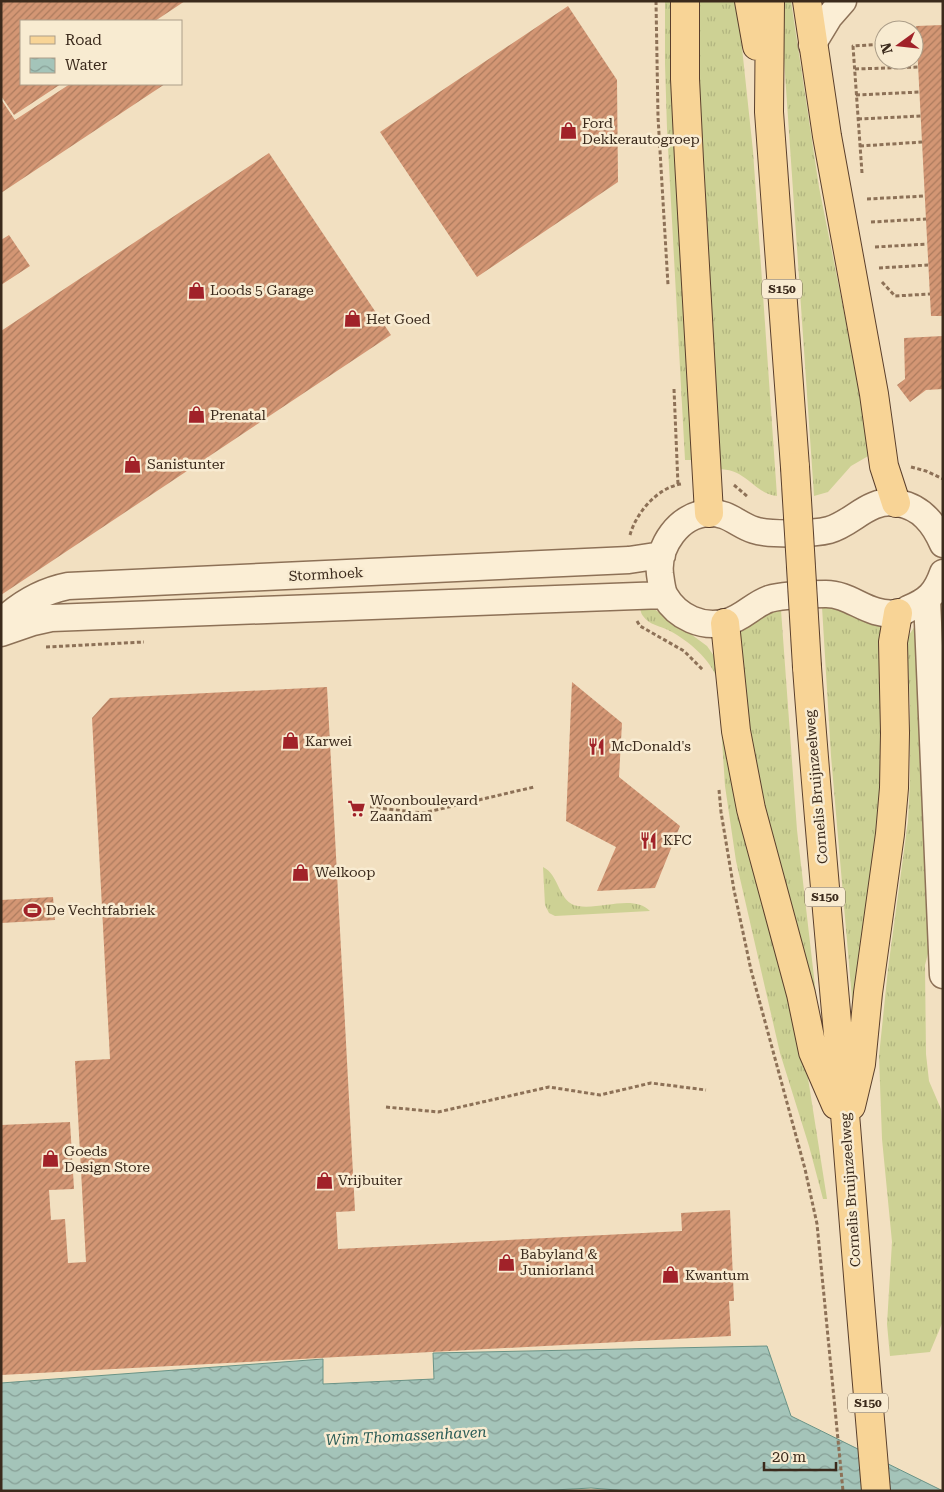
<svg xmlns="http://www.w3.org/2000/svg" width="944" height="1492" font-family="'Roboto Serif',serif">
<style>
.grass{fill:url(#grass-tufts)}
.water{fill:url(#water-waves);stroke:#6a9386}
.building{fill:url(#building-hatch)}
.lines{fill:none;stroke-linecap:round;stroke-linejoin:round}
.minor-casing{stroke:#8d7157;stroke-width:29}
.major-casing{stroke:#5a3f2c;stroke-width:30}
.path{stroke:#8d7157;stroke-width:3;stroke-dasharray:4 2.5;stroke-linecap:butt}
.minor{stroke:#fbeed5;stroke-width:26}
.major{stroke:#f8d496;stroke-width:28}
.major-bridge-casing{stroke:#5a3f2c;stroke-width:30;stroke-linecap:butt}
.major-bridge{stroke:#f8d496;stroke-width:28}
.labels{text-anchor:middle;dominant-baseline:central;stroke-width:5;stroke-linejoin:round;paint-order:stroke}
.shield{fill:#f8ebd1;stroke:#746452;stroke-width:1}
.shield-label{font-size:12px;font-weight:bold;fill:#3b2a1c}
.poi-label{font-size:14px;fill:#3b2a1c;stroke:#f8ebd1;text-anchor:start}
.street-label{font-size:14px;fill:#3b2a1c;stroke:#f8ebd1}
.water-label{font-size:15px;font-style:italic;fill:#2a5c56;stroke:#f8ebd1}
</style>
<defs>
<pattern id="grass-tufts" width="24" height="20" patternUnits="userSpaceOnUse" patternTransform="scale(1.25)"><rect width="24" height="20" fill="#cdd194"/><path d="M3 7l-1-3M5 7V3M7 7l1-3M15 17l-1-3M17 17v-4M19 17l1-3" fill="none" stroke="#b1b47f"/></pattern>
<pattern id="water-waves" width="16" height="10" patternUnits="userSpaceOnUse" patternTransform="scale(1.25)"><rect width="16" height="10" fill="#a4c4b9"/><path d="M0 5q4-4 8 0t8 0" fill="none" stroke="#879f96"/></pattern>
<pattern id="building-hatch" width="6" height="6" patternUnits="userSpaceOnUse" patternTransform="scale(1.25)"><rect width="6" height="6" fill="#d39674"/><path d="M-1 1l2-2M0 6l6-6M5 7l2-2" fill="none" stroke="#ac7b5e"/></pattern>
</defs>
<rect width="100%" height="100%" fill="#f2e0c1"/>
<path class="grass" d="M665,1H676L697,460H685L667,129L665,64Z
M694,1H737L753,151L777,496C760,493 756,485 742,476C734,470 725,469 715,469Z
M780,1H791L819,187L857,377L870,455L851,466L828,492L814,496Z
M640,605L651,607L662,614L669,622L688,632L707,646L714,656L719,670L805,1059L827,1199H823L809,1146L780,1053L736,861L725,786L718,680C709,658 690,642 670,631C661,626 649,625 643,616C641,614 640,609 640,605Z
M822,607C845,608 862,621 884,627L889,720L857,1056L831,756Z
M781,610L797,830L823,1055L769,838L747,722L738,631L769,614Z
M917,623L931,942L925,965L926,1054L929,1081L941,1109L943,1142V1321L930,1352L890,1356L887,1324L892,1242L882,1139L879,1056L888,969L908,821L910,781V704L907,644L909,635Z
M543,867C560,875 558,903 578,906C600,910 634,894 650,911L555,916L549,913L545,905Z"/>
<path class="water" d="M767,1346L791,1416L943,1491H630L591,1488L535,1491H1V1383L323,1359V1384L434,1379L433,1353Z"/>
<path class="building" d="M1,1H185L155,21H21V84H61L14,115L1,96Z
M568,6L617,80L618,182L477,277L380,132Z
M943,25V316H931L916,26Z
M70,84H165L1,193V99L15,120Z
M269,153L391,335L1,595V331Z
M9,235L30,266L1,285V240Z
M943,336V389L926,390L910,402L897,385L905,379L904,338Z
M572,682L622,723L619,777L680,826L655,888L597,891L616,847L566,821Z
M327,687L355,1211L336,1212L338,1249L682,1231L681,1213L730,1210L734,1301H729L731,1336L1,1375V1125L70,1122L74,1189L49,1190L51,1220L65,1219L68,1263L86,1262L75,1061L110,1059L92,718L110,698Z
M53,897L55,920L1,923V900Z"/>
<g class="lines">
<defs>
<path id="minor" d="M812,45L829,17L843,1
M943,544C934,523 921,507 898,503C868,498 854,523 829,530C814,534 769,535 754,530C738,525 728,512 709,513C679,514 657,547 660,574C661,581 662,591 665,596C677,617 703,629 727,622C743,618 754,604 769,599C782,595 812,594 826,594C852,594 868,617 897,613C901,613 905,611 908,609C928,601 936,593 943,573
M927,599L943,975
M1,622C20,604 43,591 68,586L629,560L662,555
M1,633L33,622L51,618L664,595"/>
<path id="major" d="M685,1V79L689,160L709,513
M749,1L757,46
M770,1L769,112L795,467
M807,1L827,136L874,394L884,466L896,503
M725,623L736,731L751,809L801,994L813,1052L836,1105
M807,667C818,820 833,973 846,1126C856,1248 865,1369 876,1491
M851,1106L861,1064L868,993L890,834L894,788L895,733L893,642L898,613"/>
</defs>
<use href="#minor" class="minor-casing"/>
<use href="#major" class="major-casing"/>
<path class="path" d="M656,1L658,117L668,285
M914,42H917
M855,69L918,67
M856,95L920,92
M858,119L921,116
M860,146L922,142
M862,173L853,46L884,44
M867,199L925,196
M871,222L926,219
M875,247L927,244
M879,268L928,265
M882,282L895,296L930,294
M674,389L678,485
M911,467L926,471L943,479
M734,485L748,497
M630,535C636,513 657,488 681,484
M637,621L640,626L684,651L703,670
M46,647L144,642
M719,790L721,812L734,890L751,970L805,1169L817,1224L843,1491
M370,807L423,813L534,787
M386,1107L438,1112L549,1087L600,1095L651,1083L706,1090"/>
<use href="#minor" class="minor"/>
<use href="#major" class="major"/>
<defs>
<path id="major-bridge" d="M795,467L807,667"/>
</defs>
<use href="#major-bridge" class="major-bridge-casing"/>
<use href="#major-bridge" class="major-bridge"/>
</g>
<defs>
<symbol id="shop-bare" viewBox="-9 -9 18 18"><path d="M-5-2.5h2.3a2.7 3.5 0 0 1 5.4 0H5L5.5 6h-11ZM-1.5-2.5h3a1.5 2.3 0 0 0-3 0Z" fill="#a12229" stroke="#f8ebd1" stroke-width="2.5" paint-order="stroke"/></symbol>
<symbol id="restaurant-bare" viewBox="-9 -9 18 18"><path d="M-5-6h1v4h1v-4h1v4h1v-4h1v5L-1.5 .5V6h-2V.5L-5-1ZM5-6V6H3V1.5H1.5Q1.5-4 5-6Z" fill="#a12229" stroke="#f8ebd1" stroke-width="2.5" paint-order="stroke"/></symbol>
<symbol id="supermarket-bare" viewBox="-9 -9 18 18"><path d="M-6-5.5h2.5l.6 2H6L4.5 2H-2.5L-4.4-4H-6ZM-1.5 3.2a1.3 1.3 0 1 0 .1 0ZM3 3.2a1.3 1.3 0 1 0 .1 0Z" fill="#a12229" stroke="#f8ebd1" stroke-width="2.5" paint-order="stroke"/></symbol>
<symbol id="stadium-bare" viewBox="-9 -9 18 18"><path d="M0-5a6.5 5 0 1 0 0 10a6.5 5 0 1 0 0-10ZM-3.5-1.8h7v3.6h-7Z" fill="#a12229" stroke="#f8ebd1" stroke-width="2.5" paint-order="stroke"/></symbol>
</defs>
<g fill-rule="evenodd">
<use href="#shop-bare" x="556" y="118" width="25" height="25"/>
<use href="#shop-bare" x="184" y="278" width="25" height="25"/>
<use href="#shop-bare" x="340" y="306" width="25" height="25"/>
<use href="#shop-bare" x="184" y="402" width="25" height="25"/>
<use href="#shop-bare" x="120" y="452" width="25" height="25"/>
<use href="#shop-bare" x="278" y="728" width="25" height="25"/>
<use href="#restaurant-bare" x="584" y="734" width="25" height="25"/>
<use href="#supermarket-bare" x="344" y="796" width="25" height="25"/>
<use href="#restaurant-bare" x="636" y="828" width="25" height="25"/>
<use href="#shop-bare" x="288" y="860" width="25" height="25"/>
<use href="#stadium-bare" x="20" y="898" width="25" height="25"/>
<use href="#shop-bare" x="38" y="1146" width="25" height="25"/>
<use href="#shop-bare" x="312" y="1168" width="25" height="25"/>
<use href="#shop-bare" x="494" y="1250" width="25" height="25"/>
<use href="#shop-bare" x="658" y="1262" width="25" height="25"/>
</g>
<g class="labels">
<g class="shield">
<rect x="762" y="279.5" width="40" height="19" rx="4"/>
<rect x="805" y="887.5" width="40" height="19" rx="4"/>
<rect x="848" y="1393.5" width="40" height="19" rx="4"/>
</g>
<g class="shield-label">
<text x="782" y="289">S150</text>
<text x="825" y="897">S150</text>
<text x="868" y="1403">S150</text>
</g>
<g class="poi-label">
<text x="582" y="123">Ford<tspan x="582" dy="16">Dekkerautogroep</tspan></text>
<text x="210" y="290">Loods 5 Garage</text>
<text x="366" y="319">Het Goed</text>
<text x="210" y="415">Prenatal</text>
<text x="147" y="464">Sanistunter</text>
<text x="305" y="741">Karwei</text>
<text x="611" y="746">McDonald's</text>
<text x="370" y="800">Woonboulevard<tspan x="370" dy="16">Zaandam</tspan></text>
<text x="663" y="840">KFC</text>
<text x="315" y="872">Welkoop</text>
<text x="46" y="910">De Vechtfabriek</text>
<text x="64" y="1151">Goeds<tspan x="64" dy="16">Design Store</tspan></text>
<text x="338" y="1180">Vrijbuiter</text>
<text x="520" y="1254">Babyland &amp;<tspan x="520" dy="16">Juniorland</tspan></text>
<text x="685" y="1275">Kwantum</text>
</g>
<g class="street-label">
<text transform="translate(326 574) rotate(-3)">Stormhoek</text>
<text transform="translate(816 787) rotate(-95)">Cornelis Bruijnzeelweg</text>
<text transform="translate(850 1190) rotate(-94)">Cornelis Bruijnzeelweg</text>
</g>
<g class="water-label">
<text transform="translate(406 1436) rotate(-3)">Wim Thomassenhaven</text>
</g>
</g>
<rect width="944" height="1492" fill="none" stroke="#3b2a1c" stroke-width="5"/>
<rect x="20" y="20" width="162" height="65" fill="#f8ebd1" stroke="#ac9e89"/>
<rect x="30" y="36" width="25" height="8" fill="#f8d496" stroke="#ac9e89"/>
<text x="65" y="45" font-size="15" fill="#3b2a1c">Road</text>
<rect x="30" y="58" width="25" height="15" fill="url(#water-waves)" stroke="#ac9e89"/>
<text x="65" y="70" font-size="15" fill="#3b2a1c">Water</text>
<g transform="translate(899 45) rotate(255)"><circle r="24" fill="#f8ebd1" stroke="#ac9e89"/>
<path d="M0-4L9 19L0 12L-9 19Z" fill="#a12229"/>
<text y="-8" font-size="14" font-weight="bold" text-anchor="middle" fill="#3b2a1c">N</text>
</g>
<path d="M764 1462v8h72v-8" fill="none" stroke="#3b2a1c" stroke-width="2.5"/>
<text x="772" y="1462" font-size="15" fill="#3b2a1c" stroke="#f8ebd1" stroke-width="4" paint-order="stroke">20 m</text>
</svg>
